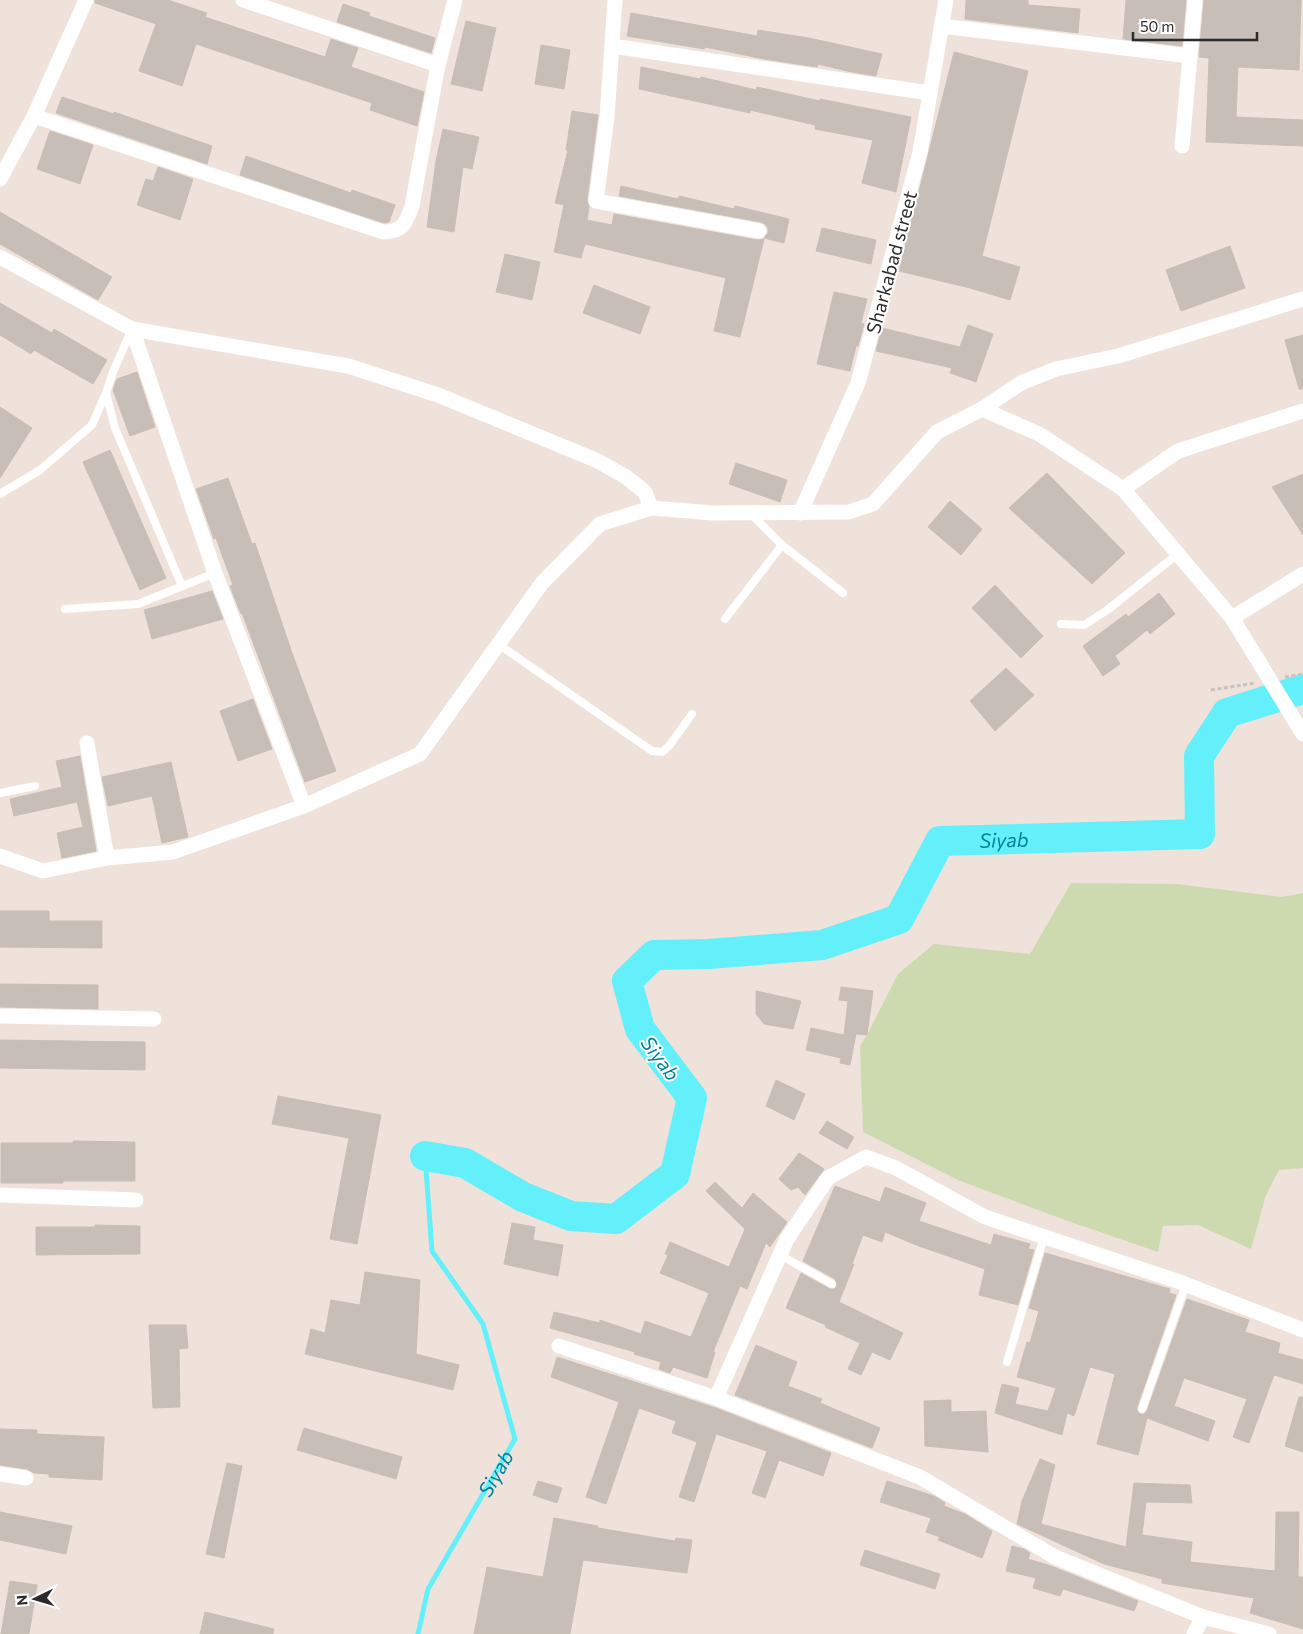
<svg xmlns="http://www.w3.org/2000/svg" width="1303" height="1634" font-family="Commissioner,sans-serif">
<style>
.cemetery{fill:#cddab0}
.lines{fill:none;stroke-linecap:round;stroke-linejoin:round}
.stream{stroke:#63f0fb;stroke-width:5}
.river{stroke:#63f0fb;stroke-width:30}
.building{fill:#c6beb7;stroke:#cabeb5}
.path{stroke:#c4c4c4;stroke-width:3;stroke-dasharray:4 2.5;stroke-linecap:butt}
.service{stroke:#fff;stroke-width:8}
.minor{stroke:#fff;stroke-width:15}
.labels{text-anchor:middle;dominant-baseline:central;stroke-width:4;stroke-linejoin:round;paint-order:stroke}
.street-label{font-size:19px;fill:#2b2b2b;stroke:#fff}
.water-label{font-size:20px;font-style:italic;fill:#02829a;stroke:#fff}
</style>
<rect width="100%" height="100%" fill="#eee2db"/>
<path class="cemetery" d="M1071,883L1177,884L1282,897L1303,893V1168L1279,1170L1266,1195L1251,1249L1198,1225L1163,1226L1158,1252L1065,1220L958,1180L863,1132L860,1046L867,1035L898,974L934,944L1030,954Z"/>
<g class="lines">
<path class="stream" id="s1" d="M418,1634L428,1589L515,1439L483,1324L432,1251L425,1156"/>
<path class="river" id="s2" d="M425,1156L465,1163L523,1197L571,1216L616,1219L675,1174L692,1098L640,1029L627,981L654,955L709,954L822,945L899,919L940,841L1200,834L1199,756L1227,713L1303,689"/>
</g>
<path class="building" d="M95,0H168L207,13L205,17L325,57L331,39L358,48L351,67L424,92L417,126L370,110L372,103L196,44L182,86L139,71L156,24L95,3Z
M966,0H1028V5L1080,9L1078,33L965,19Z
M1126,0H1186L1182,46L1123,39Z
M1204,0H1301L1299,70L1238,67L1236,117L1303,120V146L1206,142L1209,58L1199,57Z
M343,4L370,13L369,16L435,38L431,53L337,22Z
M631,13L757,36L758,30L809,38L882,54L876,76L847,71L818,64L817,67L764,59L705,47L704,49L627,36Z
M466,21L496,28L482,91L451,84Z
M541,45L570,50L564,89L535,84Z
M954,52L1028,71L982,256L1020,267L1010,300L970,288L899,271Z
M641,67L700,79L701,77L756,90L757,87L820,101V99L911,117L896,192L862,183L873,140L815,129V125L750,110V113L639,89Z
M62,97L114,114V112L212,146L207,164L56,113Z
M572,111L598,115L587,200L589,207L587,220L612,225L614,214L757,240L764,239L740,337L714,331L726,278L585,244L581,258L554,252L564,205L555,203L568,150H566Z
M443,129L479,137L472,169L463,167L454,232L427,227L436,161Z
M50,131L93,145L80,184L37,169Z
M246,156L351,193L352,190L395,205L389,222L384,223L240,175Z
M158,167L193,179L180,220L137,205L146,179L153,181Z
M621,186L678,199L679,196L734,209L735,206L789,219L784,243L764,238L768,233V228L765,224L761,222L619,196Z
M0,212L112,277L98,300L0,244Z
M822,228L876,240L871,264L816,251Z
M1230,246L1245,288L1181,311L1166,270Z
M505,254L540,262L532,300L496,292Z
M594,285L650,307L640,334L583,313Z
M834,292L867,299L861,323L864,324L858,346H856L850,371L817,364Z
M0,303L52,333L54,329L107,360L93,384L34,350L31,354L0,335Z
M968,325L993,334L976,382L950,373L952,368L876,351L882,328L960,347Z
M1303,335V389H1299L1285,340Z
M137,372L155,427L130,436L113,390L117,379Z
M0,407L32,428L0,478Z
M110,450L166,578L140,590L83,462Z
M736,463L787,480L780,502L729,484Z
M1047,473L1125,553L1092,584L1009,508Z
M1303,474V535L1272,487Z
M228,478L252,544L255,543L292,653L336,771L305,782L242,613L241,614L230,586L233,585L216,538L214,539L196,489Z
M950,501L982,529L961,555L928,527Z
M995,585L1043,636L1021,658L972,608Z
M212,591L223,619L152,639L144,610Z
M1159,593L1175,614L1150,634L1147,630L1115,656L1120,664L1103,676L1083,646L1126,614L1128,617Z
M1006,668L1034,695L995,731L970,701Z
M253,699L272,749L238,761L220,711Z
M80,756L96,851L62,858L57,833L83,827L77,802L14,816L10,799L62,787L56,761Z
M171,762L188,837L162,843L152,796L108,806L102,777Z
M0,911H49V921H102V948L0,947Z
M0,984L98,985V1009L0,1007Z
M841,987L873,991L867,1035L856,1034L850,1065L840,1063L841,1058L806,1050L811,1028L844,1035L848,1001L839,1000Z
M756,991L801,1001L793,1029L764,1024L756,1014Z
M0,1040L145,1042V1070L0,1068Z
M776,1080L805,1094L794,1120L766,1106Z
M278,1096L381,1115L357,1244L330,1239L349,1138L272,1124Z
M827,1121L854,1137L847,1149L819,1133Z
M73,1141L135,1142V1181H63V1183H1V1143H73Z
M799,1153L824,1169L805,1195L798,1187L791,1190L779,1179Z
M715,1182L742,1208L753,1193L787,1222L770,1247L766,1243L747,1289L740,1286L713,1352H715L707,1378L673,1367L670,1373L659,1369L661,1362L634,1354L635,1352L550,1328L554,1312L600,1323V1320L641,1334L645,1321L691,1337L709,1293L660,1273L668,1255L665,1254L670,1242L729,1267L745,1229L706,1191Z
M835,1186L880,1202L885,1187L926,1203L919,1221L991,1245L994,1234L1030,1244L1028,1249L1034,1250L1018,1305L979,1295L985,1269L916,1245L885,1232L882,1242L863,1235L852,1264H854L839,1302L903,1333L890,1360L872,1352L861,1375L848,1369L860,1343L825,1327L826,1325L786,1308L801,1273L830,1289H834L837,1286L835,1279L803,1261Z
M512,1223L535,1227L533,1240L563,1245L558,1276L504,1264Z
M95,1225L140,1226V1254L36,1255V1227H95Z
M1045,1253L1170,1289L1169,1293L1176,1295L1137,1407V1410L1140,1414H1144L1147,1411L1187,1299L1249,1320L1245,1332L1280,1343L1278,1353L1303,1360V1384L1274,1375L1249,1443L1233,1437L1247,1399L1184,1378L1174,1406L1215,1421L1208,1441L1147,1418L1138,1455L1097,1444L1115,1374L1090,1367L1074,1416L1067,1413L1062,1435L995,1413L1002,1384L1019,1388L1015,1404L1048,1411L1056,1388L1017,1377L1027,1342L1030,1343L1039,1311L1029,1308Z
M365,1272L420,1280L416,1354L459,1365L453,1390L305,1354L311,1329L325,1333L331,1300L360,1305Z
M149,1325H186L188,1348L179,1349L180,1407L153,1408Z
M756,1345L797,1362L788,1386L822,1399L820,1403L880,1428L872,1448L735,1395Z
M557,1357L716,1408L831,1453L823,1476L779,1460L765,1498L752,1493L767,1451L716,1434L694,1502L679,1497L697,1442L672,1433L676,1421L639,1408L606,1504L586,1497L619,1402L551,1377Z
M1299,1397H1303V1452L1285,1446Z
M951,1400V1412L986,1411L988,1452L925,1446L924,1401Z
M304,1428L402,1457L396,1479L297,1450Z
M0,1429L37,1430V1434L104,1437L102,1480L49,1477V1474L34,1473L27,1469L0,1465Z
M1040,1459L1055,1465L1041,1524L1126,1547L1134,1483L1190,1485L1192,1503L1146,1502L1142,1535L1192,1542L1190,1562L1275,1571L1276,1512H1299L1298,1577H1303V1629L1250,1613L1254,1598L1162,1583V1579L1104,1564L1017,1524L1022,1501Z
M227,1463L242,1466L224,1558L206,1554Z
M538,1481L562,1488L557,1503L533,1495Z
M887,1481L934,1496L945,1503L944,1506L965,1514L992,1531L982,1558L938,1540L940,1537L926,1532L931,1518L880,1502Z
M0,1512L72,1526L66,1554L0,1540Z
M554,1518L598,1526V1528L675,1541L676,1538L692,1540L687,1573L583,1560L570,1634H474L487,1567L543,1577Z
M1012,1546L1024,1549L1030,1553L1028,1559L1051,1566L1138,1601L1134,1611L1063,1589L1060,1596L1033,1588L1036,1578L1006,1571Z
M865,1550L940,1574L935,1589L860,1565Z
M10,1581L37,1585L29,1634H1Z
M205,1612L274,1629L273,1634H200Z"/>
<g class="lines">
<path class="path" d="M1285,677L1303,674
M1211,690L1255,683"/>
<path class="service" d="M131,331L113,372L106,393L115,428L182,586
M0,494L40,470L92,425L106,393
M782,545L843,593
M65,609L138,604L215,573
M725,619L782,545L751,514
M1061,624L1084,625L1106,611L1179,553
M498,644L652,751L662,752L669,746L692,714
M0,793L35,786
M780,1255L832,1284
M1007,1362L1044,1237
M1142,1409L1186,1284"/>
<path class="minor" d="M243,0L438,65
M615,0L607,117L596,201L759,231
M941,26L1190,56
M612,46L930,93
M34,116L383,232C403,232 406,223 412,206L438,65L455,0
M1182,146L1195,0
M0,179L34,116L86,0
M0,257L132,329L215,573L304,806
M132,329L348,366L438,395L598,461L626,477L645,492L651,508
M982,409L1021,383L1056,369L1118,356L1303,299
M1123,489L1178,451L1303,411
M800,513L858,383L920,152L946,0
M1232,618L1303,574
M87,743L107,858
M0,856L43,871L107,858L173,852L304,806L420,754L542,583L600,524L651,508L713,513L849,512L873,504L937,432L982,409L1039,434L1123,489L1232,618L1303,734
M0,1016L154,1019
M0,1195L136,1200
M559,1346L716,1398L920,1477L1055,1557L1203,1617
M716,1398L787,1239L828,1178L866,1157L896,1168L985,1217L1177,1281L1303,1330
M0,1474L26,1478
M1194,1634L1203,1617L1269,1634"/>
</g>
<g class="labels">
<g class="street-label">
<text transform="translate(891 262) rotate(-75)">Sharkabad street</text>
</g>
<g class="water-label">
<text stroke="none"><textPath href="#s2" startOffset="932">Siyab</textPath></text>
<text transform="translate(661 1058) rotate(53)">Siyab</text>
<text stroke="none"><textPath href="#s1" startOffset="180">Siyab</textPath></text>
</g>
</g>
<g transform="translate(35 1599) rotate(265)" stroke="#ffffff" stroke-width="4" paint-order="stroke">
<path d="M0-4L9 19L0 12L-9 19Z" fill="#2b2b2b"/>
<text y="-8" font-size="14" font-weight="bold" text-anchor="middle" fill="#2b2b2b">N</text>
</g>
<path d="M1133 32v8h124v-8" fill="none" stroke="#2b2b2b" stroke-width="2.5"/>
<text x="1140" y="32" font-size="15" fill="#2b2b2b" stroke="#ffffff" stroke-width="4" paint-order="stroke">50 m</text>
</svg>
